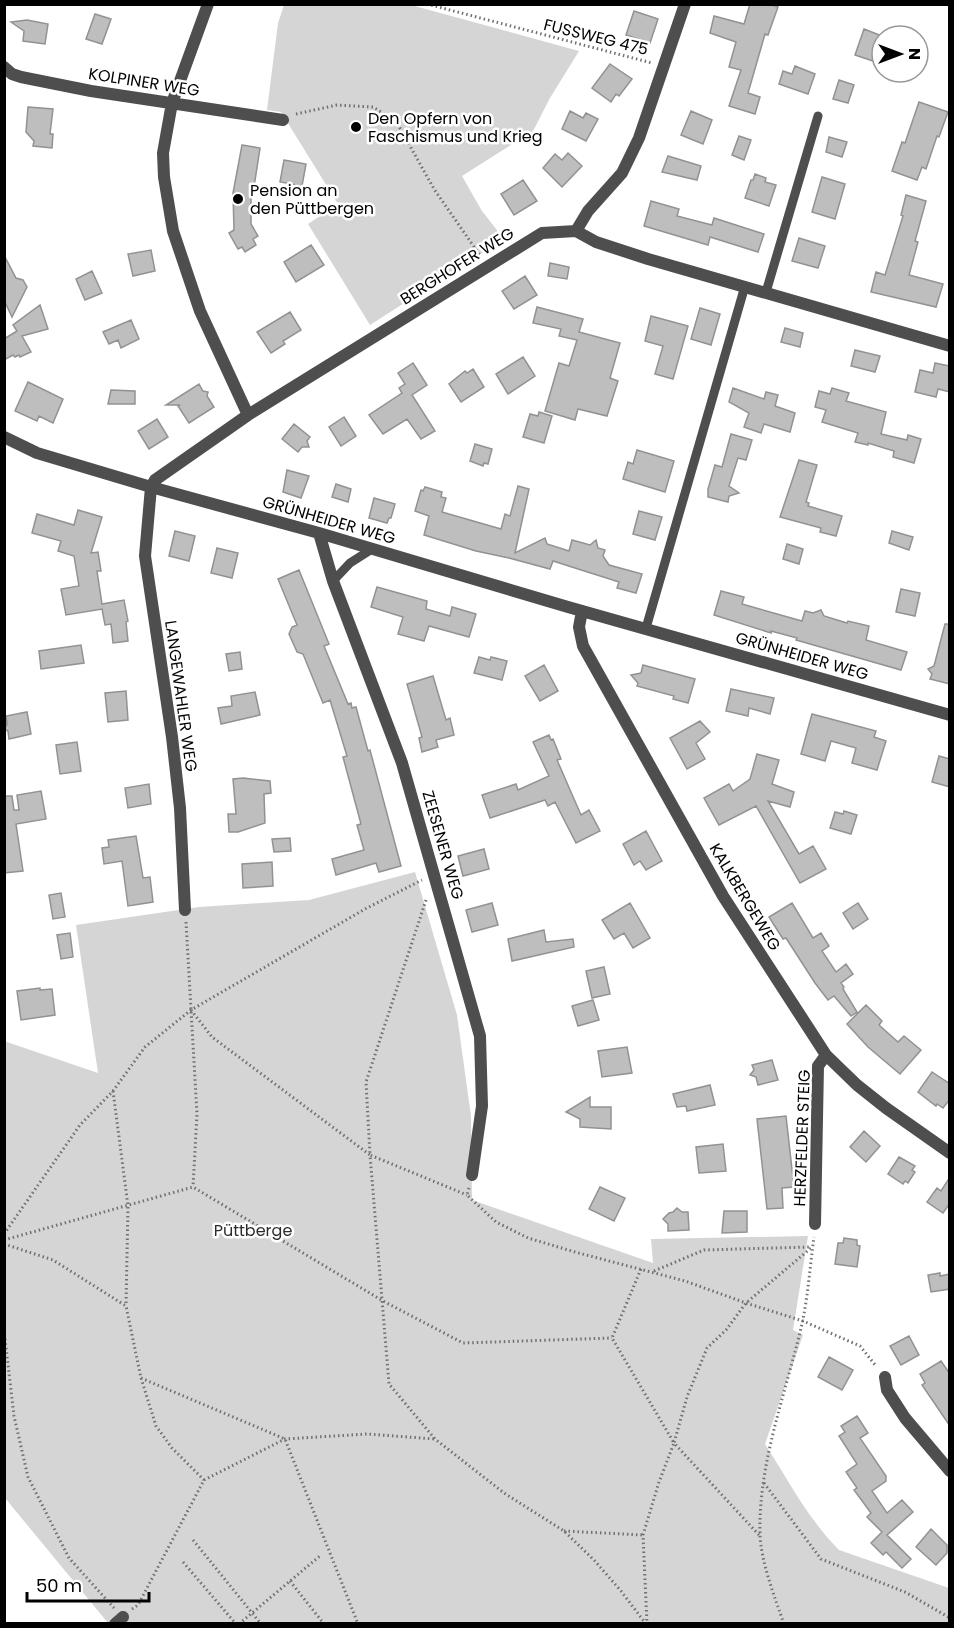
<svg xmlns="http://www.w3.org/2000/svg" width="954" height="1628" font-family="Poppins,sans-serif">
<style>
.green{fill:#d5d5d5}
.building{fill:#bebebe;stroke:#929292;stroke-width:1.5}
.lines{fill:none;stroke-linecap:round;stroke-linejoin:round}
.path{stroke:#707070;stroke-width:3;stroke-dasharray:1.5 3;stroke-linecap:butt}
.lane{stroke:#4e4e4e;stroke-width:9}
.street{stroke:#4e4e4e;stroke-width:12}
.poi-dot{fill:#000;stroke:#fff;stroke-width:2}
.labels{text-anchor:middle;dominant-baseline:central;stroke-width:5;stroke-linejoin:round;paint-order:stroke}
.street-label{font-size:16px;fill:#000;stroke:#fff}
.poi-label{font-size:16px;fill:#000;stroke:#fff;text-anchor:start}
.park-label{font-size:16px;fill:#2c2c2c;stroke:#fff}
</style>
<rect width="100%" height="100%" fill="#fff"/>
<path class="green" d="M284,5H411L579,51L550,98L533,131L462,176L482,211L504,239L370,325L308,224L338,204L281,112L267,110L278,23Z
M415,872L457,1015L471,1116L472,1200L653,1263L651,1239L808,1236L793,1330L803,1335L765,1444C788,1480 809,1520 839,1550L949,1588V1623H108L5,1498L4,1041L98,1073L76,925L199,907L309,900Z"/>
<path class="building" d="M750,4H770L778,7L768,35L765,34L748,93L760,97L755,114L729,106L741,70L729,67L736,42L710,33L714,16L744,24Z
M634,11L658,19L650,43L626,35Z
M95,14L111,19L102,44L86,39Z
M27,20L48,24L45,44L23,41L24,31L11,22Z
M864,29L882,36V56L879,63L855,55Z
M610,64L632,79L619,96L616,94L611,102L592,88Z
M795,66L815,74L808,94L779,84L783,71L792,74Z
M839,80L854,85L848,103L833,99Z
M919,102L948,112L939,137L937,136L926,169L922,167L917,180L892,171L902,142L905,143Z
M28,107L53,109L50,134H53L52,148L33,146L34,141L26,132Z
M570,111L583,118L586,113L598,119L586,141L562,129Z
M691,111L712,120L703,144L681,135Z
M739,136L751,140L744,160L732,155Z
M829,137L847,142L842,157L826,152Z
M242,145L260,148L254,187L251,186V224L258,236L253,239L256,245L245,252L242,247L238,249L229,233L234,230L233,193Z
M568,153L582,166L562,187L543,168L555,154L562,160Z
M668,156L701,166L697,180L662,172Z
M284,160L306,164L302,186L280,182Z
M755,174L766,178L765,182L776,185L769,206L745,198L751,180H753Z
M822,177L845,184L835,219L812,212Z
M523,180L537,201L514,215L501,194Z
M906,195L926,201L915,241L918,242L909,275L943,284L936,307L871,292L876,272L885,275L903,216L901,215Z
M651,201L679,209L677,216L712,225L714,218L764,234L758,252L710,237L708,245L644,226Z
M799,238L825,246L818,268L792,261Z
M311,245L324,265L296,282L284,262Z
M151,250L155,271L133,276L128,254Z
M4,255L16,278L23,280L27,287L12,317L4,300Z
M550,263L569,267L567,279L548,276Z
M92,271L102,293L85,300L76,279Z
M525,276L537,295L514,309L502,291Z
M40,305L48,329L22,336L31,352L20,357L19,355L15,357L13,355L4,360V339L17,331L13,325Z
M537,307L583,319L579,332L620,343L610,378L618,381L607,416L578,409L575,420L545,411L559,363L569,366L577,340L559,336L561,329L533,323Z
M700,308L720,314L711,345L691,339Z
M290,312L301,330L283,341L285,344L271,353L257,332Z
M651,316L688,326L673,379L655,374L663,346L645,341Z
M131,320L139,339L121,348L118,340L109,344L103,332Z
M785,328L803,333L800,347L781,342Z
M855,350L880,356L875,372L851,366Z
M523,357L535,376L508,394L496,374Z
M413,363L427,385L412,395L435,431L421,439L407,419L383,434L369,415L402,393L399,388L405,384L398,373Z
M935,363L950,366V392L938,389L936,397L915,392L920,370L933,373Z
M473,369L484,387L461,402L449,384L465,371L467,373Z
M28,382L63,399L53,423L39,416L37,421L15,411Z
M199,384L203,391L208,392L207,396L214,407L189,423L178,406L180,405H166Z
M733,388L764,399L766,392L778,395L775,406L795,413L790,432L764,424L761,433L744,427L749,413L729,402Z
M832,388L849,393L846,401L886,412L881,434L907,440L908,435L921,439L914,463L893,457L894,451L868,443V445L855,442L858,433L822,422L826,410L815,407L819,391L830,394Z
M111,390L135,391V404H108Z
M539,412L552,416L544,443L523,437L530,414L538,416Z
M344,417L356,436L341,446L329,427Z
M157,419L168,437L149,449L138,431Z
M294,424L310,437L307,441L309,447H302L298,452L282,439Z
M731,434L752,440L746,460L738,458L729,486L739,493L729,496L728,502L708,497V489L715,465L722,467Z
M475,444L492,449L488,464L484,463L483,466L470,461Z
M637,450L674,461L665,492L623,479L628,462L633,464Z
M799,460L817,465L806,502L809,503L808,506L842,516L836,536L820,532L821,528L780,517Z
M287,470L309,476L301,498L283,492Z
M336,484L351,489L348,502L332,497Z
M518,486L529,489L515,553L545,538L547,544L569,551L572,540L590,545L596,540L598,548L605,550L603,556L609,565L642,574L636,593L617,588L619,582L553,561L550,569L509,558L476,551L424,535L429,516L415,511L421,490L423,491L425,487L442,492L441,497L446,498L442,512L501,529L505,514L510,516Z
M374,498L395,504L391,518H389L387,523L369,518Z
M78,510L102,517L91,553L98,552L101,571H97L102,604L124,600L128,621L126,622L128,641L113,643L111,624L105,625L102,609L66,615L61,589L79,586L74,556L58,551L61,541L32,533L37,514L74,525Z
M639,511L662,517L655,540L633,534Z
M175,531L195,536L189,561L169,556Z
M892,531L913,537L909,550L889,543Z
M787,544L803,549L799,564L783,559Z
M217,548L238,553L232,578L211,573Z
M299,570L329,644L324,646L348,704L351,703L352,708L356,707L368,751L370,750L401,866L379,872L376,863L336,875L332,859L364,850L357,825L361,824L343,757L347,756L330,700L323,703L303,654L297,652L289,634L292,627L297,625L278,579Z
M377,587L427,601L426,609L450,616L452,607L476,614L469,637L429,626L424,641L398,634L403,617L371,607Z
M901,589L920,593L915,616L896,612Z
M721,591L744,597L742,604L802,621L805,611L813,613L821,610L824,616L847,623L848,621L869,626L866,640L907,652L901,670L796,640L797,638L771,631V633L714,615Z
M945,624H950V684L930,679L932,674L928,669L934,666Z
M81,645L84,663L41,669L39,651Z
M240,652L242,669L229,671L226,654Z
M479,657L490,660L491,657L507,661L502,680L474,673Z
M544,665L558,691L540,701L525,676Z
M643,665L695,679L688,703L673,699L674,696L637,686L638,683L631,675L641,673Z
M433,676L446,720L450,718L454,735L436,740L438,747L422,752L419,738L422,737L407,684Z
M731,689L774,698L770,714L749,708L748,716L726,711Z
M126,691L128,720L108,722L105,693Z
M255,692L260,715L221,724L218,708L232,706L231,696Z
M27,712L31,734L9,739L8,731L4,729L7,724L6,716Z
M812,714L876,731L874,737L886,741L877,770L852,763L856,748L831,741L825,761L801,754Z
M700,721L710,732L696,743L705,759L687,769L670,738Z
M549,735L551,740L553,739L561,759L557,760L581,815L589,810L600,831L576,843L555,802L548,806L545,800L490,818L482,795L516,784L518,790L549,776L533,742Z
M77,742L81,771L60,774L56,745Z
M757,754L779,760L772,784L794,792L790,807L768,801L799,854L813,846L826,869L800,883L756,806L719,825L704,798L729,784L733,791L750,779Z
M939,756L950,759V787L932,782Z
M243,778L270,781L271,793L264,794L265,823L238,832H229L228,814H236L233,779Z
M149,784L151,804L128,808L125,788Z
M41,791L46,819L16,824L23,871L4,873V796H12L14,810H19L17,795Z
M844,811L857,815L851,834L830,828L835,812L843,814Z
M646,831L662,861L646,870L640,861L634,865L623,844Z
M136,836L143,878L150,877L153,902L128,906L122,861L104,864L102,848L109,847L108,840Z
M290,838L291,851L274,852L272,839Z
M484,849L489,869L463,876L458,856Z
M272,862L273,886L243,888L242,864Z
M61,893L65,917L53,919L49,895Z
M492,903L498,925L472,932L466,910Z
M630,903L650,938L633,948L624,933L614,939L602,920Z
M792,903L813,938L821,933L829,946L822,951L836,972L846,964L853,974L841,983L844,987L843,989L857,1012L851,1016L834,996L828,1000L815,983L786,938L783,939L769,917Z
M858,903L868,919L853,929L843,913Z
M544,930L546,942L573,939L574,947L512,961L508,939Z
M70,933L73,957L61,959L57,935Z
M604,967L610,994L592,998L586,971Z
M40,988V990L52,989L55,1015L21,1020L17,991Z
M593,1000L599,1020L578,1026L572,1006Z
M866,1005L882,1021L879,1025L898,1042L904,1036L921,1050L900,1074L868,1047L847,1024Z
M627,1047L632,1073L602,1077L598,1051Z
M772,1060L778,1080L758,1085L756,1077L750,1075L754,1070L752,1065Z
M932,1072L950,1084V1099L943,1108L937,1104L936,1106L918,1092Z
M710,1085L715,1105L687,1111L686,1106L677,1107L673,1094Z
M590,1097V1107H611V1129L580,1127V1119L566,1112Z
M786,1116L794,1187L782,1188L783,1208L767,1209L757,1119Z
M864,1131L880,1146L866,1162L850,1147Z
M723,1144L726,1171L699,1173L696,1147Z
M899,1157L915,1166L912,1170L915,1172L908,1183L905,1181L903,1184L888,1174Z
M950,1177V1203L943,1213L927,1202L937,1188L941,1191Z
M600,1187L625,1198L614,1221L589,1209Z
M677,1208L682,1212H688L689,1230L668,1231V1224L663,1219L669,1213L673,1212Z
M724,1211H747V1232L722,1233Z
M844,1238L857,1240V1245L860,1246L857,1267L835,1264L838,1243H843Z
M940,1273V1276L950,1274V1289L931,1292L928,1275Z
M909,1336L919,1355L901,1365L890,1346Z
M829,1357L853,1370L842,1390L818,1377Z
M941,1361L950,1374V1426L922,1385L925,1383L920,1374Z
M857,1416L868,1433L860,1438L886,1476V1481L872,1491L887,1513L902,1500L913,1512L887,1535L911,1559L902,1568L886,1552L883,1555L871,1543L882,1532L867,1517L871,1513L854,1490L857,1488L846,1472L857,1464L839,1436L845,1432L841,1426Z
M931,1529L947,1545V1553L936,1565L916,1547Z"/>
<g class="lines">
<path class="path" d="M427,4L652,63
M296,114L337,105L373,107L396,121L434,189L481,257
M426,900L366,1082L370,1155L467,1195
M186,922L197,1114L193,1187
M191,1010L212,1037L370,1155L389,1384L435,1439L504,1493L564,1531L594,1560L621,1591L646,1624
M113,1091L128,1206L126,1306
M469,1188L467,1195L496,1222L528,1238L575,1252L685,1281L746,1303L803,1321L860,1346L876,1366
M4,1234L80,1125L113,1091L145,1047L191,1010L365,909L422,880
M4,1240L193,1187L383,1301L463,1343L612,1338
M4,1244L53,1260L126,1306L141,1378L156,1426L172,1448L204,1480
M641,1269L612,1338L674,1443L659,1482L643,1535L647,1624
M654,1271L704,1250L811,1247
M4,1330L14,1416L28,1477L69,1558L114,1608
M141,1378L285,1439L358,1624
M764,1483L821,1559L905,1592L950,1618
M564,1531L643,1535
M759,1535L674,1443L687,1397L707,1348L726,1330L746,1303L811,1248
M193,1540L261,1624
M183,1562L236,1624
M290,1581L324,1624
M132,1609L138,1605L204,1480L285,1439L367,1434L435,1439
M239,1624L321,1555
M784,1624C775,1598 761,1562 760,1535C758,1463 786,1393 802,1324C808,1296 810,1266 814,1237"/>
<path class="lane" d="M766,292L818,116
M333,581L350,563L372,549
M646,628L745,286"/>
<path class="street" d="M208,4L172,103L163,153L164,177L173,231L200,311L248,415
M4,67L12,74L21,77L91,91L283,120
M576,231L596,242L648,259L950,346
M4,437L37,453L151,487L319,533L568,607L950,715
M319,533L333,581L402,763L480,1036L482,1106L472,1175
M582,611L579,627L583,646L723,896L826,1055L857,1085L886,1108L950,1153
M185,910L180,808L172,737L145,556L151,487L155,480L248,415L542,233L576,231L588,211L622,173L639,138L685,4
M815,1224L818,1066L826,1055
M885,1377L887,1390L905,1418L950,1471
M115,1624L123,1617"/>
</g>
<g class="poi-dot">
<circle cx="356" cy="127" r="6"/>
<circle cx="238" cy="199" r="6"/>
</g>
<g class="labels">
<g class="street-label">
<text transform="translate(596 37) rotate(14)">FUSSWEG 475</text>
<text transform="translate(144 82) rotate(9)">KOLPINER WEG</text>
<text transform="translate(457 266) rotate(-32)">BERGHOFER WEG</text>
<text transform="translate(329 520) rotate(16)">GRÜNHEIDER WEG</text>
<text transform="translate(802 656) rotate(16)">GRÜNHEIDER WEG</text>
<text transform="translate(181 696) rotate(82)">LANGEWAHLER WEG</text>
<text transform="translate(443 845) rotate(74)">ZEESENER WEG</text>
<text transform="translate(745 897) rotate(59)">KALKBERGEWEG</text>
<text transform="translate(802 1138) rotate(-88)">HERZFELDER STEIG</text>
</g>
<g class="poi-label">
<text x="368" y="118">Den Opfern von<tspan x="368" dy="18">Faschismus und Krieg</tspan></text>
<text x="250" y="190">Pension an<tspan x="250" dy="18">den Püttbergen</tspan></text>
</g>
<g class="park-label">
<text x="253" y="1230">Püttberge</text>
</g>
</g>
<rect width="954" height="1628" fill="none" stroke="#000000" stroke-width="12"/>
<g transform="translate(900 54) rotate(90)"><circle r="28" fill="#ffffff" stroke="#999999" stroke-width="1.5"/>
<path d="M0-4.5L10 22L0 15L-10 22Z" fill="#000000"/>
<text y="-9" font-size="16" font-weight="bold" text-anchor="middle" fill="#000000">N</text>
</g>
<path d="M27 1592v9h122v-9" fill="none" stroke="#000000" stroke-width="3"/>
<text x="36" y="1592" font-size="18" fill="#000000" stroke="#ffffff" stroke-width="4.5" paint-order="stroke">50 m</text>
</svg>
